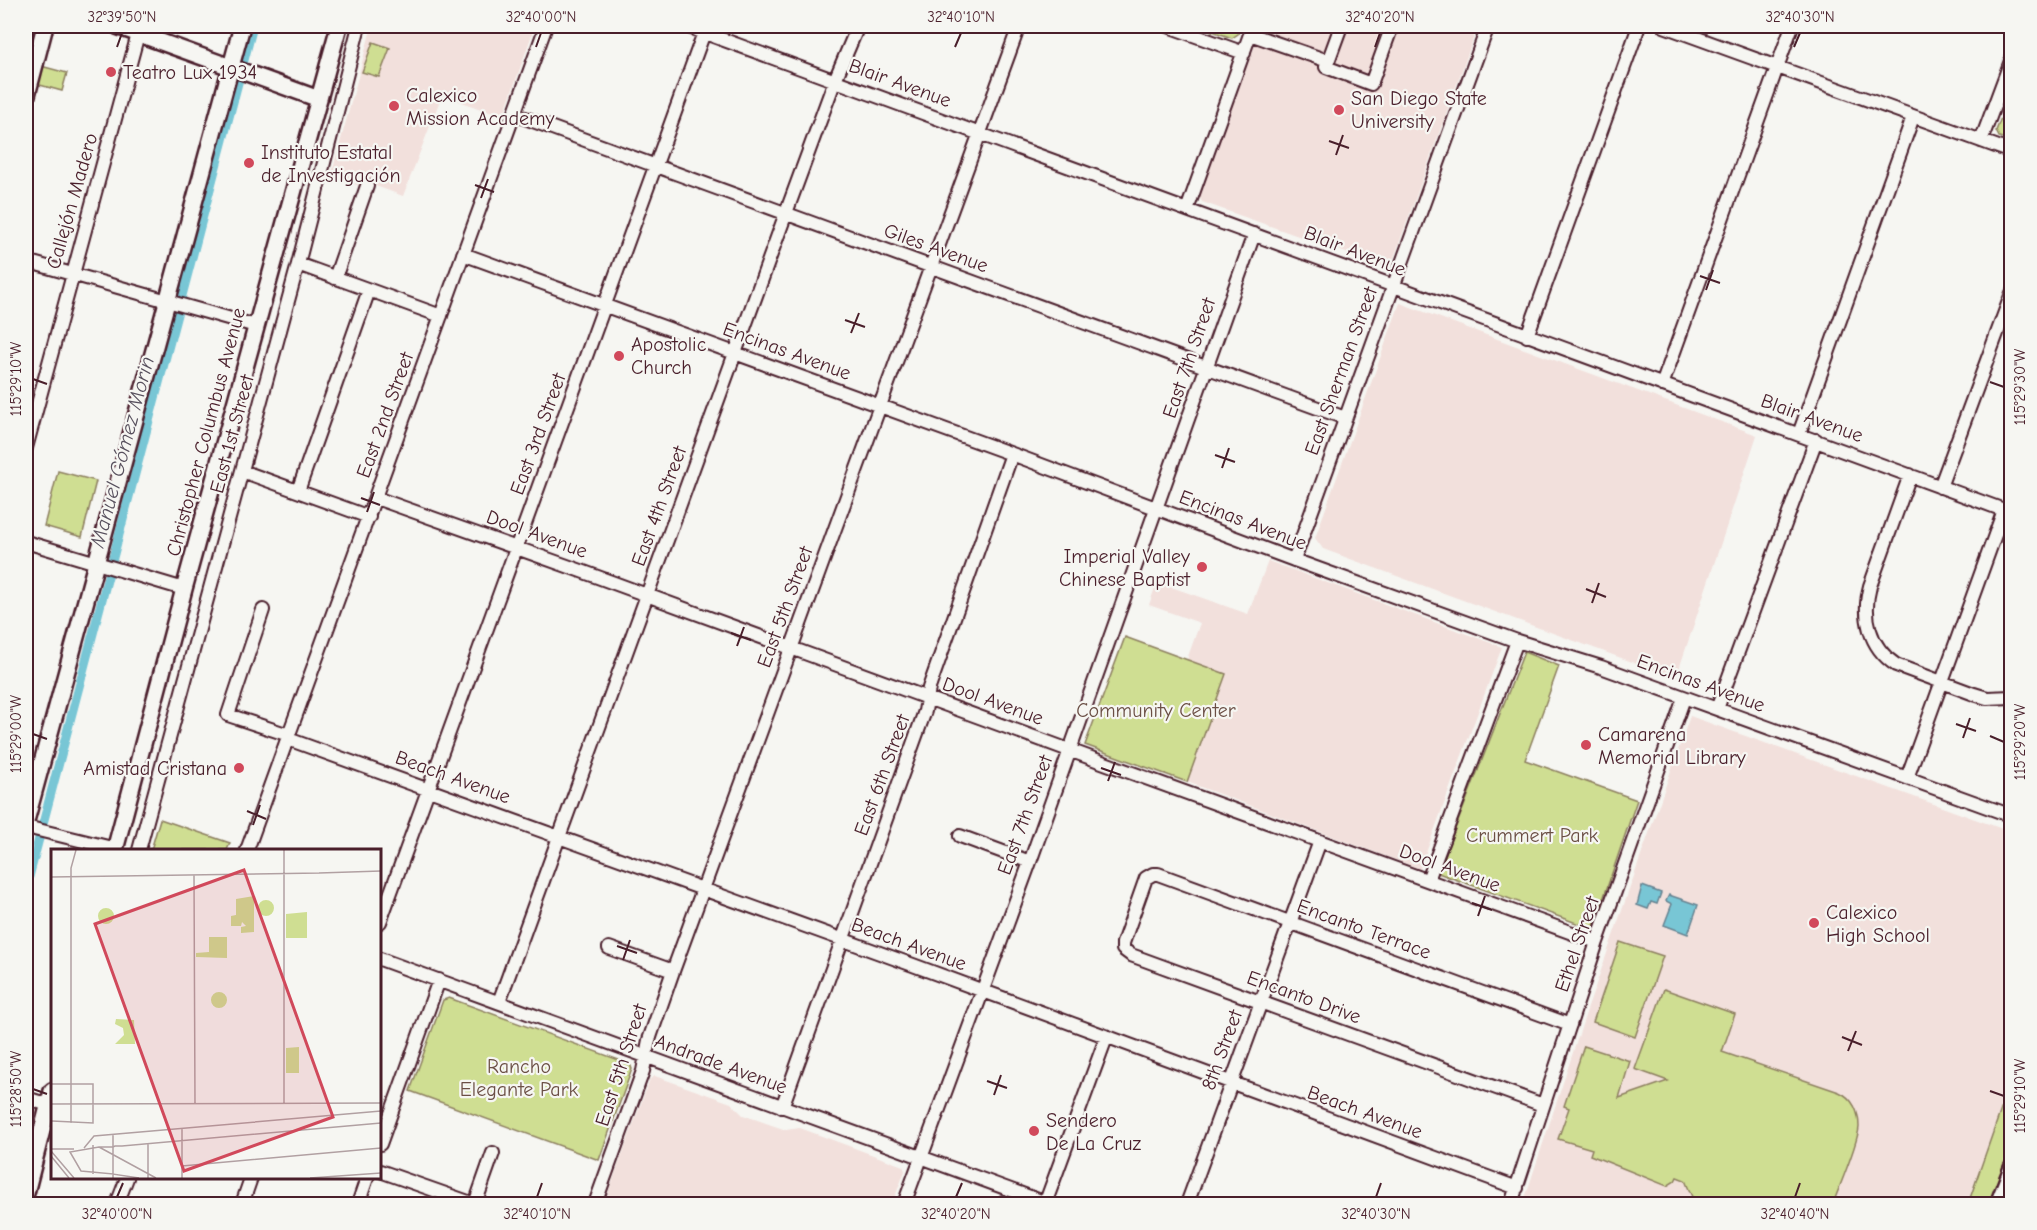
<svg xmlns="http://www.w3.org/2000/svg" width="2037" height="1230" font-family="'Comic Neue',sans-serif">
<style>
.built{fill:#f2e0dc}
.green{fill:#cfde92;stroke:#8c7e5e;stroke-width:1.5}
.water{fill:#78c6d5;stroke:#668391;stroke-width:1.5}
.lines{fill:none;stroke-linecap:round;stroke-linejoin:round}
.canal{stroke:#78c6d5;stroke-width:9}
.minor-casing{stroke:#4a1f2b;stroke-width:16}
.major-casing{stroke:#4a1f2b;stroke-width:20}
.minor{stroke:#f6f6f2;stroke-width:12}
.major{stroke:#f6f6f2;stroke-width:15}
.ticks{fill:none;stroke:#4a1f2b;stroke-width:2}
.poi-dot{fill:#d1495b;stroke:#f6f6f2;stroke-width:2}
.labels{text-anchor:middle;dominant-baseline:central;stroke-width:4.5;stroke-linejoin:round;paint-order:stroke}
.poi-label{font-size:20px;fill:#4a1f2b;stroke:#f6f6f2;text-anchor:start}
.street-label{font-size:20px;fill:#4a1f2b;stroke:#f6f6f2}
.park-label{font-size:20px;fill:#6b4f45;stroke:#f6f6f2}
.water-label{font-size:21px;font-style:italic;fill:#58515e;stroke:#f6f6f2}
.inset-road{fill:none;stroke:#b1a0a2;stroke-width:1.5}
.view{fill:#d1495b;fill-opacity:0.15;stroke:#d1495b;stroke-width:3}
.inset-edge{fill:none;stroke:#4a1f2b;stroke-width:3}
.neatline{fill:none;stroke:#4a1f2b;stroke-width:2}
.ticks-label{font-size:15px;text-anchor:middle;fill:#4a1f2b}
</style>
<rect width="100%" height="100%" fill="#f6f6f2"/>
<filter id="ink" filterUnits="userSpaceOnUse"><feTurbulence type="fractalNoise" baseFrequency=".0167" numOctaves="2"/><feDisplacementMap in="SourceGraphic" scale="12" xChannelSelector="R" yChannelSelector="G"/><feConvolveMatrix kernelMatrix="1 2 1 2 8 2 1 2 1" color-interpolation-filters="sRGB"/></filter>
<g filter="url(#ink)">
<path class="built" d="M372,26H535L503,117L442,95L403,196L362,181L360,186L331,176Z
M1262,26H1478L1392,263L1388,266H1383L1202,202L1200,198L1199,195Z
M1400,303L1757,435L1676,678L1323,549L1315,538Z
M1268,561L1502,647L1420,869L1187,782L1225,676L1186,662L1200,623L1149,605L1157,582L1248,614Z
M1690,716L2011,832V1081L1967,1204H1523L1586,1013Z
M655,1076L731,1103L743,1115L786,1130L800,1128L903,1166L905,1171L892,1204H604L650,1079Z"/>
<path class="green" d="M1198,26H1241L1238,34L1232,38Z
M373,42L390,48L379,77L362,72Z
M41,66L67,73L62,91L36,84Z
M2011,91V141L1999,137L1996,131Z
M58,471L96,481L82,537L44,526Z
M1125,637L1226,674L1187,782L1085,745Z
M1524,652L1559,666L1525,760L1637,800L1593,929L1438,873Z
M160,819L230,843L227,850H151Z
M1620,942L1663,956L1635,1037L1593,1022Z
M1664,989L1735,1014L1722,1052L1839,1092C1853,1098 1859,1112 1859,1127C1858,1144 1839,1187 1833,1204H1714L1692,1197L1685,1180L1677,1177L1675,1181L1667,1186L1590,1155L1592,1149L1558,1139L1569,1108L1564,1106L1584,1046L1630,1061L1619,1098L1668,1081L1635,1069Z
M449,998L630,1064L632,1069L599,1160L410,1091L443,1000Z
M2011,1081V1152L1992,1204H1968Z"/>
<path class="water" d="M1642,886L1661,893L1657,904L1651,902L1648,909L1637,905Z
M1669,895L1698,905L1688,934L1664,925L1672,904L1666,901Z"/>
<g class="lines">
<path class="canal" d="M26,888L253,26"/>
<defs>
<path id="minor" d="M686,26L2012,513
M1168,26L1244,53
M1341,26L1326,67L1371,84L1392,26
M1664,26L2012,152
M1250,34L1328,61
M514,114L1345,418
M1981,141L2012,58
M1187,210L1253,26
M463,254L1012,454L1294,560L1517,641L1601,667L2012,816
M26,261L256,326
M298,264L441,316
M335,278L367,186
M1527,336L1639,26
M1662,385L1792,26
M1799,434L1913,117
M26,448L138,34
M242,471L369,517
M1910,475L1870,586C1862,616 1869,647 1896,665L1974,694L1987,698L2012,697
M1940,487L2012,293
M298,491L369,290
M376,498L584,572L1069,750L1597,942
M26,542L184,589
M1294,560L1488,26
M263,610L228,715L289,735
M1717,709L1816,440
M288,739L913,965L1517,1188
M1907,778L2004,510
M26,827L116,849
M960,836L1030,862
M139,850L298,264L359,26
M247,850L546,26
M1428,880L1517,641
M380,922L706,27
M609,948L673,971
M380,959L1049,1204
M499,1002L786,213L835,80L858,26
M26,1098L49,1105
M1543,1105L1131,955L1123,949V943L1146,878L1153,874H1158L1570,1025
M782,1107L925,711L929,688L1012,454
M380,1144L439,980
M380,1171L474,1204
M117,1204L127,1178
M242,1204L251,1178
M358,1204L367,1178
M475,1204L493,1153
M595,1204L643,1071L649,1040L673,971L1019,26
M904,1204L1030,862L1254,234
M1045,1204L1106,1038
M1187,1204L1320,841
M1511,1204L1597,942L1684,698"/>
<path id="major" d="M117,26L319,99
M26,99L45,26
M26,821L242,26
M115,850L184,589L339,26
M26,1193L52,1091
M1998,1204L2012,1168"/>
</defs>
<use href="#minor" class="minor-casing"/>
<use href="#major" class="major-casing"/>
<use href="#minor" class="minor"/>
<use href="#major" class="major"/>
</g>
</g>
<path class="ticks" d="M117,47L122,33M536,47L541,33M955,47L961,33M1375,47L1380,33M1794,47L1800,33M1329,141L1349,148M1336,155L1343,135M475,185L494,192M481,198L488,179M1700,276L1720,283M1706,290L1713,270M845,320L865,327M851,333L859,313M33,379L47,384M1990,382L2004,387M1215,455L1235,462M1222,468L1229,448M361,498L380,505M367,512L374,492M1586,589L1606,597M1592,603L1599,583M731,633L751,640M737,646L744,627M1956,724L1976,731M33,734L47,739M1990,736L2004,742M1963,738L1970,718M1101,768L1121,775M1108,781L1115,762M247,811L266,819M253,825L260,805M1472,903L1492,910M1478,916L1485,896M617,946L637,953M623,960L630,940M1842,1037L1862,1045M1848,1051L1856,1031M987,1081L1007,1088M33,1089L47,1094M1990,1091L2004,1096M994,1095L1001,1075M117,1197L123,1183M537,1197L542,1183M956,1197L962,1183M1376,1197L1381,1183M1795,1197L1800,1183"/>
<g class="poi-dot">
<circle cx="111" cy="72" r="6"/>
<circle cx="394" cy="106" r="6"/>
<circle cx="1339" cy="110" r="6"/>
<circle cx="249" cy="163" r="6"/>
<circle cx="619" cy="356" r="6"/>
<circle cx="1202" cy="567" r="6"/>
<circle cx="1586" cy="745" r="6"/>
<circle cx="239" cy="768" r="6"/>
<circle cx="1814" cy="923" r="6"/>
<circle cx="1034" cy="1131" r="6"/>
</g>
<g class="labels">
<g class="poi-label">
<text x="123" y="72">Teatro Lux 1934</text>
<text x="406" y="95">Calexico<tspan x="406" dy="23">Mission Academy</tspan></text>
<text x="1351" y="98">San Diego State<tspan x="1351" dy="23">University</tspan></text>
<text x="261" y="152">Instituto Estatal<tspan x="261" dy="23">de Investigación</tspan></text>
<text x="631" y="344">Apostolic<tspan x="631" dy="23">Church</tspan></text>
<text x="1190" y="556" text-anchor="end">Imperial Valley<tspan x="1190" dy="23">Chinese Baptist</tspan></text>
<text x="1598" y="734">Camarena<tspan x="1598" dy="23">Memorial Library</tspan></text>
<text x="227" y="768" text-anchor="end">Amistad Cristana</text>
<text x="1826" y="912">Calexico<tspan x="1826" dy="23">High School</tspan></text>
<text x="1046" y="1120">Sendero<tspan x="1046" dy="23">De La Cruz</tspan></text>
</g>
<g class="street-label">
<text transform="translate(900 83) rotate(20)">Blair Avenue</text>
<text transform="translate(72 201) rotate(-74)">Callejón Madero</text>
<text transform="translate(936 248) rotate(20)">Giles Avenue</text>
<text transform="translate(1355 251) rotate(21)">Blair Avenue</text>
<text transform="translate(787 351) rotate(20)">Encinas Avenue</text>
<text transform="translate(1189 358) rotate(-71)">East 7th Street</text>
<text transform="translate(1341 371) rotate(-70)">East Sherman Street</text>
<text transform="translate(385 415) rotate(-70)">East 2nd Street</text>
<text transform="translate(1812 418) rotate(20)">Blair Avenue</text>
<text transform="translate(206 432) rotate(-75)">Christopher Columbus Avenue</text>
<text transform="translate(232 434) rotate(-75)">East 1st Street</text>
<text transform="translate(538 434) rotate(-70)">East 3rd Street</text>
<text transform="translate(659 506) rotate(-70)">East 4th Street</text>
<text transform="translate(1243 520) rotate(21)">Encinas Avenue</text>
<text transform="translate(537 534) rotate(20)">Dool Avenue</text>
<text transform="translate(785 607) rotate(-70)">East 5th Street</text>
<text transform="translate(1701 683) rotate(20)">Encinas Avenue</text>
<text transform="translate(993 701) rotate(20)">Dool Avenue</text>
<text transform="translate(882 775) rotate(-70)">East 6th Street</text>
<text transform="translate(453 777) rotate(20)">Beach Avenue</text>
<text transform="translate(1025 815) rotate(-70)">East 7th Street</text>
<text transform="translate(1450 868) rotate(20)">Dool Avenue</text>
<text transform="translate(1364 929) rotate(20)">Encanto Terrace</text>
<text transform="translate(909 944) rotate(20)">Beach Avenue</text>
<text transform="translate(1577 944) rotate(-71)">Ethel Street</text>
<text transform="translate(1304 997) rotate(20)">Encanto Drive</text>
<text transform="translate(1222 1050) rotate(-70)">8th Street</text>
<text transform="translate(721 1064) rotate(20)">Andrade Avenue</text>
<text transform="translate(621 1065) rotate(-72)">East 5th Street</text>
<text transform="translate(1365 1112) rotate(20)">Beach Avenue</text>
</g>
<g class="park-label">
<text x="1156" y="710">Community Center</text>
<text x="1532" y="835">Crummert Park</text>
<text x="519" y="1066">Rancho<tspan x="519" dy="23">Elegante Park</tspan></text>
</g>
<g class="water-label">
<text transform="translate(122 452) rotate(-75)">Manuel Gómez Morin</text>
</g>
</g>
<g transform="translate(51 849)">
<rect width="330" height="330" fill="#f6f6f2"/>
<path d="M203,47V83L190,84V78L195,77L191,73L190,77H180V67L185,66V50ZM207 59a8 8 0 1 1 16 0a8 8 0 1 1-16 0ZM47 67a8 8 0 1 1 16 0a8 8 0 1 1-16 0ZM256,63V89H235V65ZM158,88H176V109L145,108V104L158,103ZM160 151a8 8 0 1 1 16 0a8 8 0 1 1-16 0ZM65,170L83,171L84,195H64L73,186L72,179L64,175ZM248,198V224H235V199Z" fill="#cfde92"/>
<path class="inset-road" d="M233,1V26M268,24L330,22M143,26L144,255M0,28L269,24M0,235H42V274L1,272M0,255L330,254M233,255V26M20,274V19L25,1M131,279V329M62,286V325L30,322L19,303L48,298H62L64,297H71L330,274M97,295V329M48,298L105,329M33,299L43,287L330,262M0,300H23M0,302L23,329M0,307L18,329M131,317L330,299M42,325V296M62,329V325L88,329M259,329L330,324"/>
<path class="view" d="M193,21L282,268L133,322L44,75Z"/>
<rect width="330" height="330" class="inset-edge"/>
</g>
<rect width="2037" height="1230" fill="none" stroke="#f6f6f2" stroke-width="66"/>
<rect x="33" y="33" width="1971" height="1164" class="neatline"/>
<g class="ticks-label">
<text x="122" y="22">32°39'50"N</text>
<text x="541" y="22">32°40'00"N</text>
<text x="961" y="22">32°40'10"N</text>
<text x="1380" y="22">32°40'20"N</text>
<text x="1800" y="22">32°40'30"N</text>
<text transform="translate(16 379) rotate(-90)" y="5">115°29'10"W</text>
<text transform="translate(2020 387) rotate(-90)" y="5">115°29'30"W</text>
<text transform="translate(16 734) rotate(-90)" y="5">115°29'00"W</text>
<text transform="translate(2020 742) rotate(-90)" y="5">115°29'20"W</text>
<text transform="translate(16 1089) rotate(-90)" y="5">115°28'50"W</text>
<text transform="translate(2020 1096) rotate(-90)" y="5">115°29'10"W</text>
<text x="117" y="1219">32°40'00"N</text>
<text x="537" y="1219">32°40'10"N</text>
<text x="956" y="1219">32°40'20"N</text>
<text x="1376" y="1219">32°40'30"N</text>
<text x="1795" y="1219">32°40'40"N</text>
</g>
</svg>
